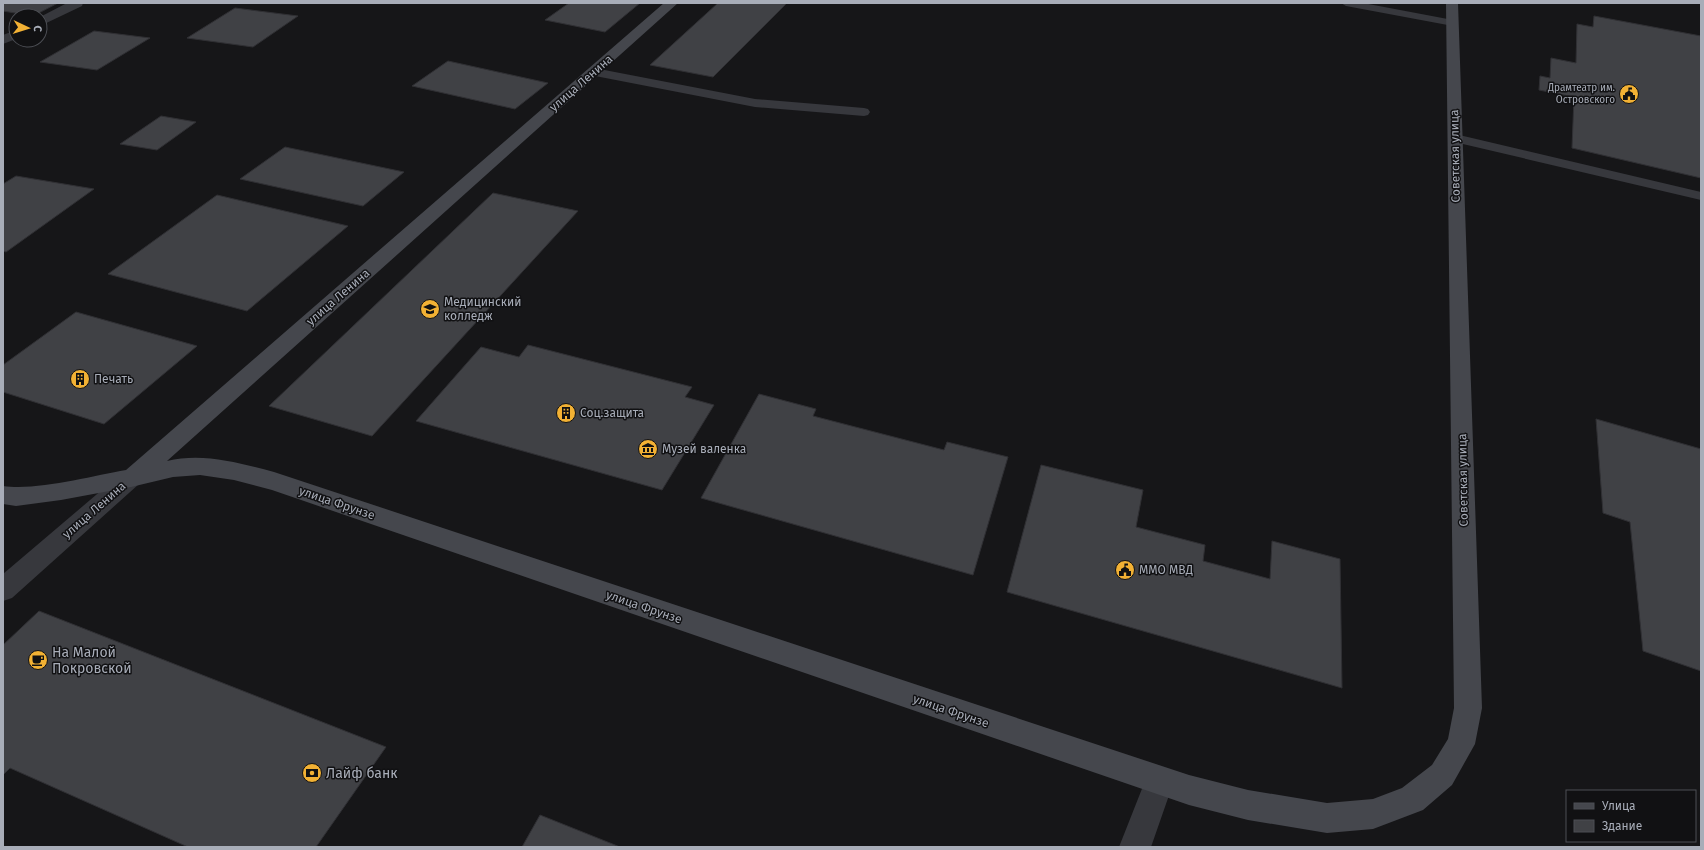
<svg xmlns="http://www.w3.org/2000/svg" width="1704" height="850" font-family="'Fira Sans',sans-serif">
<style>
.building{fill:#404145;stroke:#303034}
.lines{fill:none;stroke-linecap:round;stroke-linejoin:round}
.lane{fill:#37383d;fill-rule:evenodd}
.street{fill:#37383d;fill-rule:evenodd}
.secondary{fill:#45474d;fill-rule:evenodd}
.labels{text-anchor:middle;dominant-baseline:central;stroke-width:3;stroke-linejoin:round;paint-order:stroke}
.far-poi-label{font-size:10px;fill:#a8adb8;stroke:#111113;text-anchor:end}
.street-label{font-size:12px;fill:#a8adb8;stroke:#111113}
.poi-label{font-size:12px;fill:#a8adb8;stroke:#111113;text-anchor:start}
.near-poi-label{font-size:14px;fill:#a8adb8;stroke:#111113;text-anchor:start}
</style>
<rect width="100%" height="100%" fill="#161618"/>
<path class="building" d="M5,3H58L33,16L3,11V4Z
M569,3H640L605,32L545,20Z
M718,3H787L713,77L650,65Z
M235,8L298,16L253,47L187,38Z
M1594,16L1701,36V178L1572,148L1574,97L1539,90L1540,76L1550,78L1551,58L1576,63L1577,24L1593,27Z
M94,31L150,38L97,70L40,62Z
M448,61L548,83L515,109L412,86Z
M161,116L196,122L157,150L120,144Z
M285,147L404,172L363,206L240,179Z
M16,176L94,189L6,252L3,251V184Z
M493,193L578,211L372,436L269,406Z
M217,195L348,226L247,311L108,274Z
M76,312L197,346L104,424L3,392V365Z
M528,345L692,387L685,397L714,405L662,490L416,421L481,347L519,357Z
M759,394L816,409L813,416L944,450L947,442L1008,457L973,575L701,498Z
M1596,419L1701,449V671L1643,651L1630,522L1603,513Z
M1041,465L1143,490L1136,527L1205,545L1203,561L1270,579L1272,541L1340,559L1342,688L1007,592Z
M39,611L386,747L316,847H188L10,768L3,775V645Z
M540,815L620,847H522Z"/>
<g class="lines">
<path class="lane" d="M1341,3H1363L1453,20L1458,23L1453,26L1346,6Z
M594,68L755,99L864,108L868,109L870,112L868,115L864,116L755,107L590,75L588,72L590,69Z
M1455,134L1701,192V200L1450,141L1449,138L1450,135Z"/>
<path class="street" d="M67,3H83L82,6L40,26V17Z
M16,30V39L3,44V35Z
M131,469L139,472L143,478L139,484L12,598L3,601V574L123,472Z
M1159,766L1169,771L1174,781L1151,847H1119L1149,771Z"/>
<path class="secondary" d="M664,3H678L167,461C203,452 239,463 274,472L1189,775L1248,790L1327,803L1373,799L1402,788L1432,765L1448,739L1454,708L1446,3H1458L1482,708L1475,744L1452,785L1423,810L1373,829L1327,833L1248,820L1189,805L272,490L234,480L200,475L173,477L131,487L61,500L16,506L3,504V486C37,491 91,476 126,470Z"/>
</g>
<defs>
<symbol id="civic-disc" viewBox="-11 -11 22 22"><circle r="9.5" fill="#f2b134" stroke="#111113"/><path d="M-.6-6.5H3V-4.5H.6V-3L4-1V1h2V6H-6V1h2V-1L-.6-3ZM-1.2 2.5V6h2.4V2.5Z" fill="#111"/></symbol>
<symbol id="university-disc" viewBox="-11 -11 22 22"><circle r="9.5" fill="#f2b134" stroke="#111113"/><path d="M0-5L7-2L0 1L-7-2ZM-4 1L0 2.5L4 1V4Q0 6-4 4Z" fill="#111"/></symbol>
<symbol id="building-disc" viewBox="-11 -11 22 22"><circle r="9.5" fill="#f2b134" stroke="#111113"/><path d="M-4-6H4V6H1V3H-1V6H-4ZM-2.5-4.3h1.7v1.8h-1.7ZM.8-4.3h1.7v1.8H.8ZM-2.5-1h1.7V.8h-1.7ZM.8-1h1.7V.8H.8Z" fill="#111"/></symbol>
<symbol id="museum-disc" viewBox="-11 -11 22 22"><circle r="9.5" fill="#f2b134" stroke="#111113"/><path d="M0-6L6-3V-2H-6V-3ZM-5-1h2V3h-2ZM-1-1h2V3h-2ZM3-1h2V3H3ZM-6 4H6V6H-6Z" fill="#111"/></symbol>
<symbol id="cafe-disc" viewBox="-11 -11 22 22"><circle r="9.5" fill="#f2b134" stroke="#111113"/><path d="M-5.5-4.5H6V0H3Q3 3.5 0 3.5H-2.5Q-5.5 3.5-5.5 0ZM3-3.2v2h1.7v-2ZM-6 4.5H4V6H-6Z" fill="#111"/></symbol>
<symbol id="bank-disc" viewBox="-11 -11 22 22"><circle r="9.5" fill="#f2b134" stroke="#111113"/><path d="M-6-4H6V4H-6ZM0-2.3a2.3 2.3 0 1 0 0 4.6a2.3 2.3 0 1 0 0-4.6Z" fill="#111"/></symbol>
</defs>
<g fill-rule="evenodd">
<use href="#civic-disc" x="1618" y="83" width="22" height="22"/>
<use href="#university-disc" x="419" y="298" width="22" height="22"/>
<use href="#building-disc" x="69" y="368" width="22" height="22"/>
<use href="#building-disc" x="555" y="402" width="22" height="22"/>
<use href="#museum-disc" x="637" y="438" width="22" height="22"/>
<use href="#civic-disc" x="1114" y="559" width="22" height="22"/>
<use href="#cafe-disc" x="27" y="649" width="22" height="22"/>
<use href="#bank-disc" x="301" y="762" width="22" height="22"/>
</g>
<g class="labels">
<g class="far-poi-label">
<text x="1615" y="88">Драмтеатр им.<tspan x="1615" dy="12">Островского</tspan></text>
</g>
<g class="street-label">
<text transform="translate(581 83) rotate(-41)">улица Ленина</text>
<text transform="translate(1455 156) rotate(-91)">Советская улица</text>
<text transform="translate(338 297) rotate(-41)">улица Ленина</text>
<text transform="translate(1463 480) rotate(-91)">Советская улица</text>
<text transform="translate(337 503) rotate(19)">улица Фрунзе</text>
<text transform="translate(94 510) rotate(-41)">улица Ленина</text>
<text transform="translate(644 607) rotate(19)">улица Фрунзе</text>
<text transform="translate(951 711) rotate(19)">улица Фрунзе</text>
</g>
<g class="poi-label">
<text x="444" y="302">Медицинский<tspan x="444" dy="14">колледж</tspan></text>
<text x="94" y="379">Печать</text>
<text x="580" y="413">Соц.защита</text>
<text x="662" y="449">Музей валенка</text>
<text x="1139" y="570">ММО МВД</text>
</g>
<g class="near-poi-label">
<text x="52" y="652">На Малой<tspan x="52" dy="16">Покровской</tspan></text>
<text x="326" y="773">Лайф банк</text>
</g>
</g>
<rect width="1704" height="850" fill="none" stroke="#a8adb8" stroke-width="8"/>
<rect x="1566" y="790" width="130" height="52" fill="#111113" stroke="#4d4f55"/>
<rect x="1574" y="803" width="20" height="6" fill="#45474d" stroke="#4d4f55"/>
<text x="1602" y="810" font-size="12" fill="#a8adb8">Улица</text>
<rect x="1574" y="820" width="20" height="12" fill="#404145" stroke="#4d4f55"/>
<text x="1602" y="830" font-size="12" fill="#a8adb8">Здание</text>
<g transform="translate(28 28) rotate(94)"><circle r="19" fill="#111113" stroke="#4d4f55"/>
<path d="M0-3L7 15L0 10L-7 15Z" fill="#f2b134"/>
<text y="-6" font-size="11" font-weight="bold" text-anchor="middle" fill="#a8adb8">С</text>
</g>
</svg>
